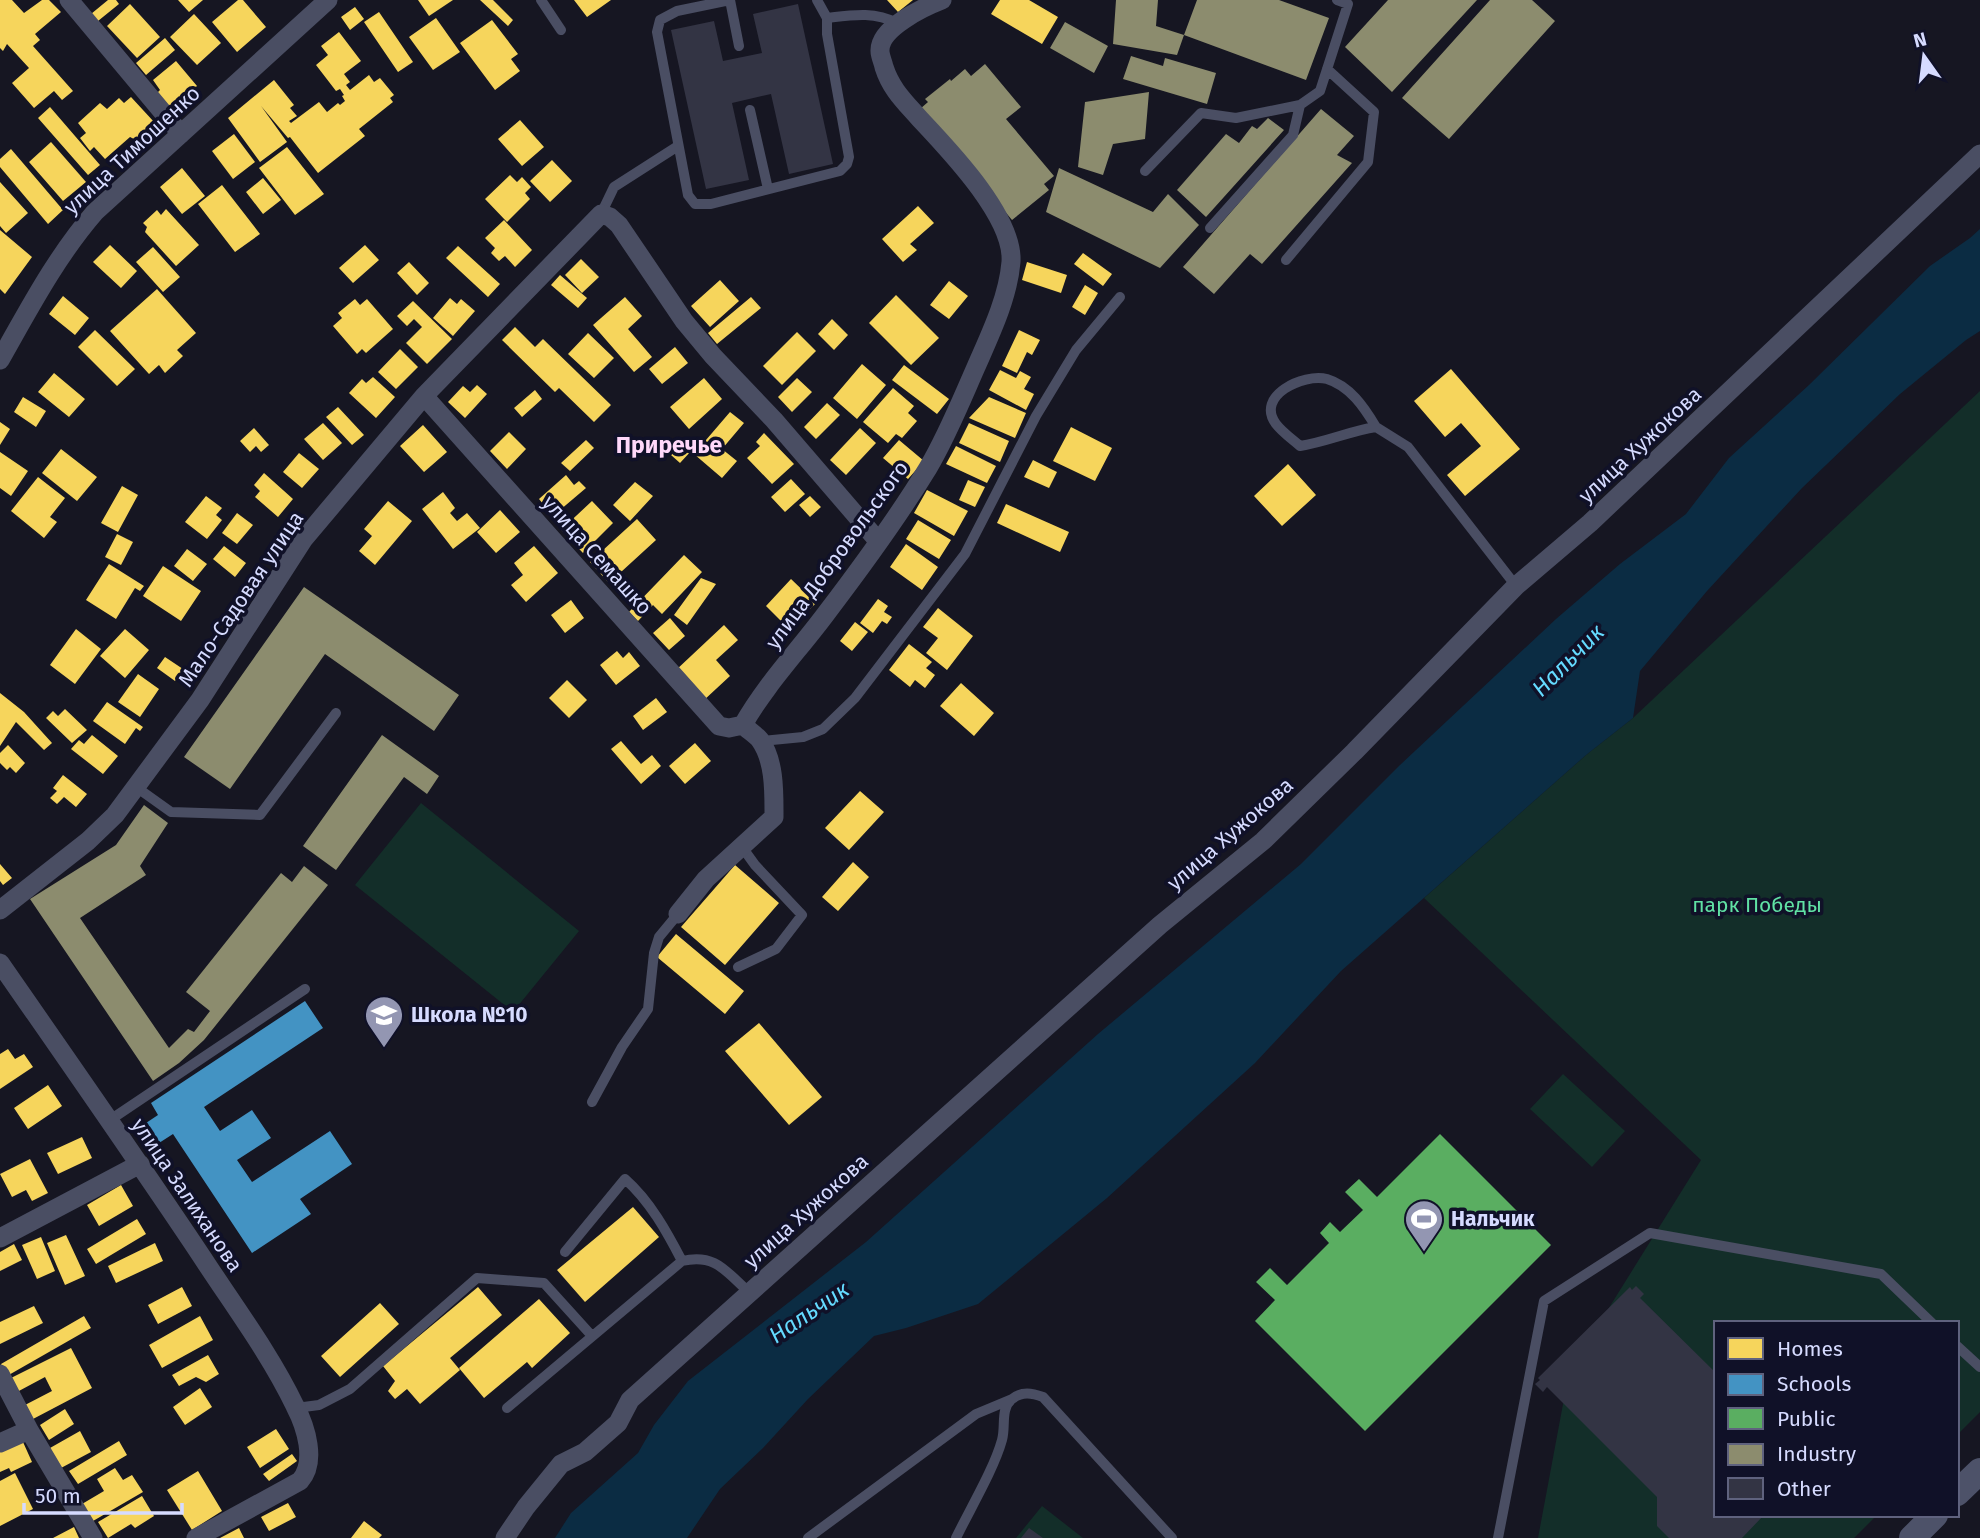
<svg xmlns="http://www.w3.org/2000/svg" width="1980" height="1538" font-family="'Fira Sans',sans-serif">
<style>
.green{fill:#132e29}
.water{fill:#0b2c43}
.homes{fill:#f6d55c}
.schools{fill:#4393c3}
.public{fill:#5aae61}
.industry{fill:#8c8c6e}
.building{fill:#333444}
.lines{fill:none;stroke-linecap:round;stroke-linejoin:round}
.service{stroke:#4a4e63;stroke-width:10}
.minor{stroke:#4a4e63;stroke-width:19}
.secondary{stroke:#4d5269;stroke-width:26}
.labels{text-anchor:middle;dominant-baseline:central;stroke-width:7;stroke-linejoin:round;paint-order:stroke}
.street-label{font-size:21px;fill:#d6dbff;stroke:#101128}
.park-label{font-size:21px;fill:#60e1a4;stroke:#101128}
.poi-label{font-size:21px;font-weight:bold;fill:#d6dbff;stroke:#101128;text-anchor:start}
.neighbourhood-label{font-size:23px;font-weight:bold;fill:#ffd8fa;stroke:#101128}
.water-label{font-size:23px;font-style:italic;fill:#64daff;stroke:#101128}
</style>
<rect width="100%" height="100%" fill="#161622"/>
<path class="green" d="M1980,391V1412L1957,1435V1323H1716V1515H1877L1854,1538H1538L1569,1372L1701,1160L1424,898L1586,755L1633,718Z
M421,803L579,931L513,1012L355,885Z
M1563,1074L1625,1131L1592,1167L1530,1109Z
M1042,1506L1083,1538H1016Z"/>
<path class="water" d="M1980,229V331L1966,340L1900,394L1802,488L1707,591L1640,671L1633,718L1586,755L1341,971L1255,1063L1107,1198L978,1304L906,1328L874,1336L808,1399L763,1448L720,1489L687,1538H555L571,1513L638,1453L654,1425L688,1381L866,1242L1098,1034L1301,864L1400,765L1556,619L1620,564L1686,514L1729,458L1809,385L1930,266L1970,238Z"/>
<path class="homes" d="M0,0H12L24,13L42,0H49L61,12L35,34L40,40L33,46L73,91L62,100L54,91L34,108L12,83L29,68L7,44L3,51L0,48Z
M108,0H116L119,4L98,21L91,14Z
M178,0H203L189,12Z
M238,0H243L266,27L237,52L212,22Z
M418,0H453L429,16Z
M480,0H493L513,20L508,26Z
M574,0H611L587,17Z
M887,0H913L898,12Z
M1000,0H1029L1058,17L1042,44L991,14Z
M130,4L160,37L137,58L107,26Z
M355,7L364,19L350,30L341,17Z
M379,12L413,62L398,72L364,22Z
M194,14L221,43L197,65L170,37Z
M436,18L460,52L433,70L409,37Z
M492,20L518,54L511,59L520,71L495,90L460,43Z
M339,32L361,61L344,74L350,82L346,85L350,90L369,75L374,82L380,78L394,95L390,98L393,102L359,129L365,136L318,173L290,137L288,138L261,106L287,142L260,162L228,118L274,80L294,105L290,108L297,116L289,121L291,123L319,102L327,112L338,103L340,105L345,101L342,96L344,95L340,89L336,91L316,65L328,55L321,46Z
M165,38L175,50L146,75L136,63Z
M176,61L197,86L168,110L155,95L160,90L153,80Z
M131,97L155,123L136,140L130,137L105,159L94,147L90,151L80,138L86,133L78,123L100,103L107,109L119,98L124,103Z
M50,107L100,165L88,175L38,118Z
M520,120L544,147L522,166L498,139Z
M234,134L255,162L233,179L212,151Z
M51,142L86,182L63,201L29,162Z
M287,147L324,194L295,215L259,168Z
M11,149L63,210L48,224L0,167V159Z
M552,160L572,181L550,202L530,181Z
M182,168L205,196L182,214L160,187Z
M510,175L517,182L522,177L531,187L525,193L530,199L507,222L485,199Z
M263,178L281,200L263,214L246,192Z
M0,182L28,213L6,233L0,226Z
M222,185L260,234L235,252L198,204Z
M918,206L934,223L910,244L917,250L903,262L882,239Z
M166,209L199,245L176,266L145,232L147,227L143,223L157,210L161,215Z
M504,220L532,250L515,267L505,256L499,261L491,253L495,248L485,238Z
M0,230L32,257L5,294L0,289Z
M110,245L137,271L121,288L93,262Z
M365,245L379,260L353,283L339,268Z
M458,246L500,284L488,297L446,258Z
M153,247L180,277L163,292L136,262Z
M1083,253L1112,274L1103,286L1074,264Z
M581,259L599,277L582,293L565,275Z
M409,262L429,283L417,295L397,273Z
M1027,262L1067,275L1061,293L1022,280Z
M560,275L587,298L578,308L551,285Z
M720,280L739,301L710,327L691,306Z
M949,281L968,296L949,319L930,305Z
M1085,285L1098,293L1085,315L1072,307Z
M157,289L196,333L177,350L183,356L165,373L159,365L149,374L110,331Z
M896,295L939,338L911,365L869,323Z
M63,296L89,318L75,335L49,314Z
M625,297L642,316L628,329L652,357L634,372L593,325Z
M751,297L761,308L717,344L708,333Z
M450,298L457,304L461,299L475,311L453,336L433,318Z
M355,299L360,305L367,299L393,329L366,353L362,349L357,354L333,326L342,318L338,313Z
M413,301L452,339L427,364L406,343L422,327L414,319L407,326L397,316Z
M832,319L848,335L834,350L818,334Z
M515,327L535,347L543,339L611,405L594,422L559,388L555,392L502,340Z
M95,330L135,369L117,386L78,347Z
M1019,330L1040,340L1032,355L1027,352L1017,373L1002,366Z
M797,332L816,351L782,385L763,366Z
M588,333L614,358L594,378L568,354Z
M675,347L688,363L662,384L649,369Z
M400,349L418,367L396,389L378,372Z
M862,364L886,385L857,419L833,398Z
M904,365L949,399L937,414L892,380Z
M1451,369L1520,449L1465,496L1447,475L1481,446L1461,423L1445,437L1414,401Z
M1000,370L1016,378L1020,371L1031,377L1024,389L1034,394L1026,410L989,390Z
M54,373L85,399L69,417L38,392Z
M373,377L395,397L376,418L349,393L362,379L366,383Z
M704,378L722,399L689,429L670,407Z
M797,378L812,392L792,412L778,397Z
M477,385L487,394L465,418L448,402L463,386L470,392Z
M893,388L914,406L908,413L917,421L902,438L896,434L888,443L863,422Z
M535,390L542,399L522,417L514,408Z
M23,397L46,411L36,427L14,412Z
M989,397L1026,413L1015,438L969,418Z
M827,403L840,415L816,439L804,427Z
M338,407L364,435L352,445L326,417Z
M730,412L744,423L722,449L737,461L722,478L694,454Z
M0,422L10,429L0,445Z
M323,423L342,443L323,460L304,439Z
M969,423L1009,441L1000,462L959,443Z
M423,425L447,452L424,472L400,446Z
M1071,427L1112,448L1095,481L1053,461Z
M254,428L269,445L261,452L256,446L250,452L240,441Z
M860,428L876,443L846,475L830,460Z
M509,432L526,449L507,469L490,451Z
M764,433L794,464L772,484L747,458L760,446L756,442Z
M586,440L594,448L570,471L561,463Z
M899,440L924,461L908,479L883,458Z
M683,442L692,450L680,463L671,455Z
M956,446L996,466L987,483L946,464Z
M61,449L97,477L77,501L42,473Z
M0,452L28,471L11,496L0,488Z
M299,453L319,469L302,488L283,472Z
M1033,460L1057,472L1049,488L1024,477Z
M1288,464L1316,495L1282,526L1254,496Z
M264,473L293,499L278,517L255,497L260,491L254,485Z
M566,475L574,485L579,481L586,488L553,516L539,499Z
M38,477L65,498L50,517L57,522L44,538L11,511Z
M791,479L805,494L785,512L771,497Z
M968,480L985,487L975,507L959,500Z
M635,482L653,496L630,521L613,505Z
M122,486L138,495L118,532L101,523Z
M927,490L968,511L954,536L914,513Z
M443,492L455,508L450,513L457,521L467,513L480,528L453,549L422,509Z
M206,496L222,508L216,515L222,520L207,539L185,522Z
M810,496L821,507L810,517L799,505Z
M388,501L412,521L375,565L359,551L372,536L364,529Z
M592,501L613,523L583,553L561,530Z
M1006,504L1069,532L1060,552L997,523Z
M500,510L520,532L496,553L477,532Z
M237,513L253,525L237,544L222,533Z
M637,519L656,540L609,583L590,562Z
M918,520L951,540L939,559L906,539Z
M117,534L133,542L121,565L105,557Z
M906,544L938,567L922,590L890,567Z
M224,546L246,563L235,577L213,559Z
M534,546L558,573L526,602L511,585L523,575L514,563Z
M187,549L207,564L193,581L174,566Z
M684,555L702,572L662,614L653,605L638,621L629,612Z
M109,564L144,586L140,591L135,588L116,619L86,600Z
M163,566L201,591L181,621L143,596Z
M701,578L716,584L687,625L674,615Z
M791,579L816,603L790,630L766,606Z
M878,599L888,606L884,612L892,617L887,624L882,621L873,633L860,623Z
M571,600L584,618L565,633L551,615Z
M938,608L973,636L947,670L926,653L938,638L923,627Z
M670,618L685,636L669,650L653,633Z
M855,622L868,632L852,651L840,641Z
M724,625L738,640L716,660L730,676L703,701L675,671Z
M76,629L101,649L75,684L50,665Z
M125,629L149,650L125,678L100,656Z
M909,644L932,662L926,668L935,675L925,688L915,680L910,687L889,670Z
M617,651L623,658L629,652L640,666L616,685L600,665Z
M165,657L183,669L175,681L157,668Z
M138,674L159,689L140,717L118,702Z
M567,680L587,700L569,718L549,698Z
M961,683L994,713L974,736L940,706Z
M0,693L24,712L52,743L44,750L16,722L0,746Z
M656,698L667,712L643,730L633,716Z
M107,702L143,727L140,731L136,728L125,744L93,721Z
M65,709L87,730L72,743L46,718L53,711L58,716Z
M92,735L118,756L103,774L71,749L79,740L84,744Z
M621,741L641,764L652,755L661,766L641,784L611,749Z
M695,743L711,761L685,784L669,766Z
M8,745L25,763L16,773L10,767L7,770L0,763V753Z
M63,775L87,794L76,807L64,797L57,804L50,798L57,791L53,788Z
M860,791L884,812L849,850L825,828Z
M853,862L869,877L838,911L822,897Z
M0,864L12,878L3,885L0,881Z
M735,865L779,903L725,965L681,927Z
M676,934L744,991L725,1014L657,957Z
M759,1023L822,1097L789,1125L725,1051Z
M8,1049L15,1059L24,1054L33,1067L0,1089V1054Z
M48,1085L62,1106L28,1129L14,1108Z
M82,1137L92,1158L58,1174L47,1153Z
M30,1159L48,1193L32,1201L26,1190L12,1197L0,1174Z
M121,1185L133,1206L99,1226L87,1205Z
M633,1207L659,1237L585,1302L557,1270Z
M137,1219L146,1234L96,1264L87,1249Z
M66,1235L85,1276L65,1285L47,1243Z
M41,1237L55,1271L37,1279L22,1245Z
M155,1243L163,1261L116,1283L108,1266Z
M14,1244L22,1260L0,1271V1252Z
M182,1287L192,1306L158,1324L148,1305Z
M478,1287L502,1315L450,1358L460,1370L420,1404L407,1389L395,1399L388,1391L395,1381L383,1366Z
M539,1299L570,1333L532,1368L527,1362L484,1398L459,1368Z
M380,1303L399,1324L340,1377L321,1356Z
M34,1306L43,1323L0,1344V1322Z
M84,1316L91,1328L7,1376L1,1364Z
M200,1316L213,1340L162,1368L149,1345Z
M71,1348L92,1388L33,1419L25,1405L52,1391L45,1377L17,1392L9,1379Z
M208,1355L219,1374L206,1382L196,1377L179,1386L172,1375Z
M200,1388L212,1407L185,1425L173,1407Z
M65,1409L74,1424L49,1440L40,1425Z
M276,1429L289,1449L260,1468L247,1447Z
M80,1431L91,1452L61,1468L50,1448Z
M119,1441L127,1455L78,1484L69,1471Z
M23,1442L32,1462L11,1472L9,1468L0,1472V1452Z
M292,1454L297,1461L269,1481L263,1474Z
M115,1468L123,1480L132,1475L143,1492L93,1521L82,1504L104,1491L97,1479Z
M198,1471L222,1511L192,1530L167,1490Z
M15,1473L33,1509L0,1526V1481Z
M142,1496L154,1516L135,1528L131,1524L108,1538L98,1522Z
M288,1503L296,1517L269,1531L261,1517Z
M364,1521L382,1535L379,1538H351Z
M74,1527L79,1538H53Z
M239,1528L244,1538H220Z"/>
<path class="schools" d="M305,1001L323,1028L204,1107L220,1131L252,1110L271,1138L237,1160L252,1182L330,1131L352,1164L300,1199L311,1214L252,1253L173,1134L159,1143L146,1123L158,1115L151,1103Z"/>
<path class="public" d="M1440,1134L1551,1245L1365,1431L1255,1321L1275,1300L1256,1282L1270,1268L1287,1285L1329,1243L1320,1233L1330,1222L1340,1232L1363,1210L1345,1192L1359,1179L1377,1197Z"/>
<path class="industry" d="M1116,0H1158L1156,26L1184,35L1197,0H1279L1329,18L1306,80L1184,35L1177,55L1113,44Z
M1388,0H1477L1392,92L1345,47Z
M1490,0H1532L1555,21L1449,139L1402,98Z
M1065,22L1108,46L1094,73L1050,48Z
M1131,56L1163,66L1165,58L1216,73L1207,104L1123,79Z
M985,64L1021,107L1006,119L1054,176L1044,184L1049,190L1012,220L920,109L928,102L925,99L950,79L951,81L965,69L971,76Z
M1149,92L1145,139L1113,144L1103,175L1078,167L1085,102Z
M1321,109L1354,136L1337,155L1352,163L1262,264L1250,254L1214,294L1183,267Z
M1268,118L1284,130L1206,217L1177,190L1226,134L1239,143L1252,126L1257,129Z
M1059,168L1153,212L1168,194L1199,225L1160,268L1046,212Z
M304,587L459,695L434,731L325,654L230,789L184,757Z
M382,735L439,776L427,794L404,777L336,870L303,846Z
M144,805L168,823L140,866L146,875L80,918L169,1048L188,1029L194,1032L210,1011L186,992L281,873L292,882L304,866L328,885L204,1040L179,1063L153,1081L30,899L116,845Z"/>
<path class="building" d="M798,4L833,164L789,174L771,94L732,103L749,180L706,189L671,30L714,21L723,61L762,53L753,14Z
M1636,1286L1644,1294L1640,1298L1716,1373V1515H1764L1742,1538H1669L1657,1526V1497L1547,1387L1543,1392L1535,1384L1540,1380L1538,1378L1630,1287L1632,1290Z
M1029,1528L1043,1538H1021Z"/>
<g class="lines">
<path class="service" d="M541,0L561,30
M730,0L677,11L660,20L657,32L688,195L695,204H711L840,171L847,164L849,157L827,34V18L817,0
M730,0L739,46
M827,18C852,15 874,11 897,23
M750,110L768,189
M1145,171L1201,113L1236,118L1300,105L1320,91L1348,4L1337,0
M601,214L614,187L678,146
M1210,228L1293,135L1300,105
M1286,260L1368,162L1374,112L1327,69
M1376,427C1364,407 1350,386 1327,379C1303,373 1255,396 1276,424C1282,432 1292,439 1300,446C1326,442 1350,431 1376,427L1408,447L1516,586
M761,741L803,737L823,729L855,698L965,554L1036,416L1076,350L1120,297
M136,787L171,812L260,815L336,713
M738,967L776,949L802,915L755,865L742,847
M592,1102L622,1047L648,1009L654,953L659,937L678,914
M110,1120L305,989
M682,1261C716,1253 726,1272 750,1293
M1957,1346L1980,1367
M296,1408L319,1405L350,1389L477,1278L544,1283L592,1336
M507,1408L682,1261C667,1232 650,1201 625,1179L565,1252
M808,1538L976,1414L1012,1399
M956,1538C970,1509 994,1469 1002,1440C1006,1426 1000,1409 1012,1399C1022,1391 1032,1393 1043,1397L1172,1538
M1498,1538L1544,1301L1650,1233L1881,1274L1932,1323"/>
<path class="minor" d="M69,0L181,134
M0,360C29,309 56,257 95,212L328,0
M424,396L719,726L729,728L743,725
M0,910L88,841L115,815L200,700L303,540L424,396L601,214L610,217L619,225L684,321L713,356L774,420L879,542
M678,914L706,879L774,817C774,793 775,761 760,740C756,735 748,730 743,725C766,684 800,649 828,611C863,565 898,517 928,468C947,436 961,401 976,367C990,335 1008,298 1011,262C1014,217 949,150 919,118C904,101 891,89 884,67C883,62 880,56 880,51C879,28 924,7 942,0
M0,963C68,1061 136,1158 202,1257C234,1306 270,1354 295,1406C306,1427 317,1462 300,1481L196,1538
M0,1238L140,1164
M0,1374L29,1430L93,1538
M0,1443L29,1430
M505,1538L526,1507L561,1464L585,1452L618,1423L630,1400L1160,925L1263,841L1354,752L1516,586L1590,523L1980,154"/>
<path class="secondary" d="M1957,1493L1980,1471
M1912,1538L1935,1515"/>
</g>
<defs>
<symbol id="school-pin" viewBox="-11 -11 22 30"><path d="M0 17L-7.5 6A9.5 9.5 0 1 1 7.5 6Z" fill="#9396b2" stroke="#101128"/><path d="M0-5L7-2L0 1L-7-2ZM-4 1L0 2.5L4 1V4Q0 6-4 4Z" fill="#fff"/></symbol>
<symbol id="stadium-pin" viewBox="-11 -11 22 30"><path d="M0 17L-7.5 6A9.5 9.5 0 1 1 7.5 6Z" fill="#9396b2" stroke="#101128"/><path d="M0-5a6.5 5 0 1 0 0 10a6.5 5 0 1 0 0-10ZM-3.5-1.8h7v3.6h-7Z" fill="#fff"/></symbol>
</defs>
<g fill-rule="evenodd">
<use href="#school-pin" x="362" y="993" width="44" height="60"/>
<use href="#stadium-pin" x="1402" y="1197" width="44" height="60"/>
</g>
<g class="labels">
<g class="street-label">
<text transform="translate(132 150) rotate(-43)">улица Тимошенко</text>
<text transform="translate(1640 445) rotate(-43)">улица Хужокова</text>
<text transform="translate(597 555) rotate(48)">улица Семашко</text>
<text transform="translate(837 555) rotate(-54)">улица Добровольского</text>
<text transform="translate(241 599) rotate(-56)">Мало-Садовая улица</text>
<text transform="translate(1230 834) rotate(-41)">улица Хужокова</text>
<text transform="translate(187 1195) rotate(56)">улица Залиханова</text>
<text transform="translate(806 1211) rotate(-42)">улица Хужокова</text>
</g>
<g class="park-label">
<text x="1757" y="905">парк Победы</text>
</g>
<g class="poi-label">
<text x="411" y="1015">Школа №10</text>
<text x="1451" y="1219">Нальчик</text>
</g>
<g class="neighbourhood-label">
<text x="669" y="445">Приречье</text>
</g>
<g class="water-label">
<text transform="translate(1568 660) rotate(-45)">Нальчик</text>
<text transform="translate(809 1312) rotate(-34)">Нальчик</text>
</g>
</g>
<rect x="1714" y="1321" width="245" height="196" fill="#101128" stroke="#5f627e" stroke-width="2"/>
<rect x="1728" y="1338" width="35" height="21" fill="#f6d55c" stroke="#5f627e" stroke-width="2"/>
<text x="1777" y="1356" font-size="21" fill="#d6dbff">Homes</text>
<rect x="1728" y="1374" width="35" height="21" fill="#4393c3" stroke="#5f627e" stroke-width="2"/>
<text x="1777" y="1391" font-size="21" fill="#d6dbff">Schools</text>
<rect x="1728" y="1408" width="35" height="21" fill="#5aae61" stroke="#5f627e" stroke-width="2"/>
<text x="1777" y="1426" font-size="21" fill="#d6dbff">Public</text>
<rect x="1728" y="1444" width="35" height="21" fill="#8c8c6e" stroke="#5f627e" stroke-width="2"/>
<text x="1777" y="1461" font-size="21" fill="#d6dbff">Industry</text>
<rect x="1728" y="1478" width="35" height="21" fill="#333444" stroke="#5f627e" stroke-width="2"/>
<text x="1777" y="1496" font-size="21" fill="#d6dbff">Other</text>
<g transform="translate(1924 56) rotate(346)" stroke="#101128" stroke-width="5" paint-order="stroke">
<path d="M0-5L12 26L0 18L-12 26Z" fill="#d6dbff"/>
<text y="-10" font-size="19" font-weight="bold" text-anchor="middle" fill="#d6dbff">N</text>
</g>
<path d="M24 1503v10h158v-10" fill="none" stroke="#d6dbff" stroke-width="3.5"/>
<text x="35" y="1503" font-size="21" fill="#d6dbff" stroke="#101128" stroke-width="5" paint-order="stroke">50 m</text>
</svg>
